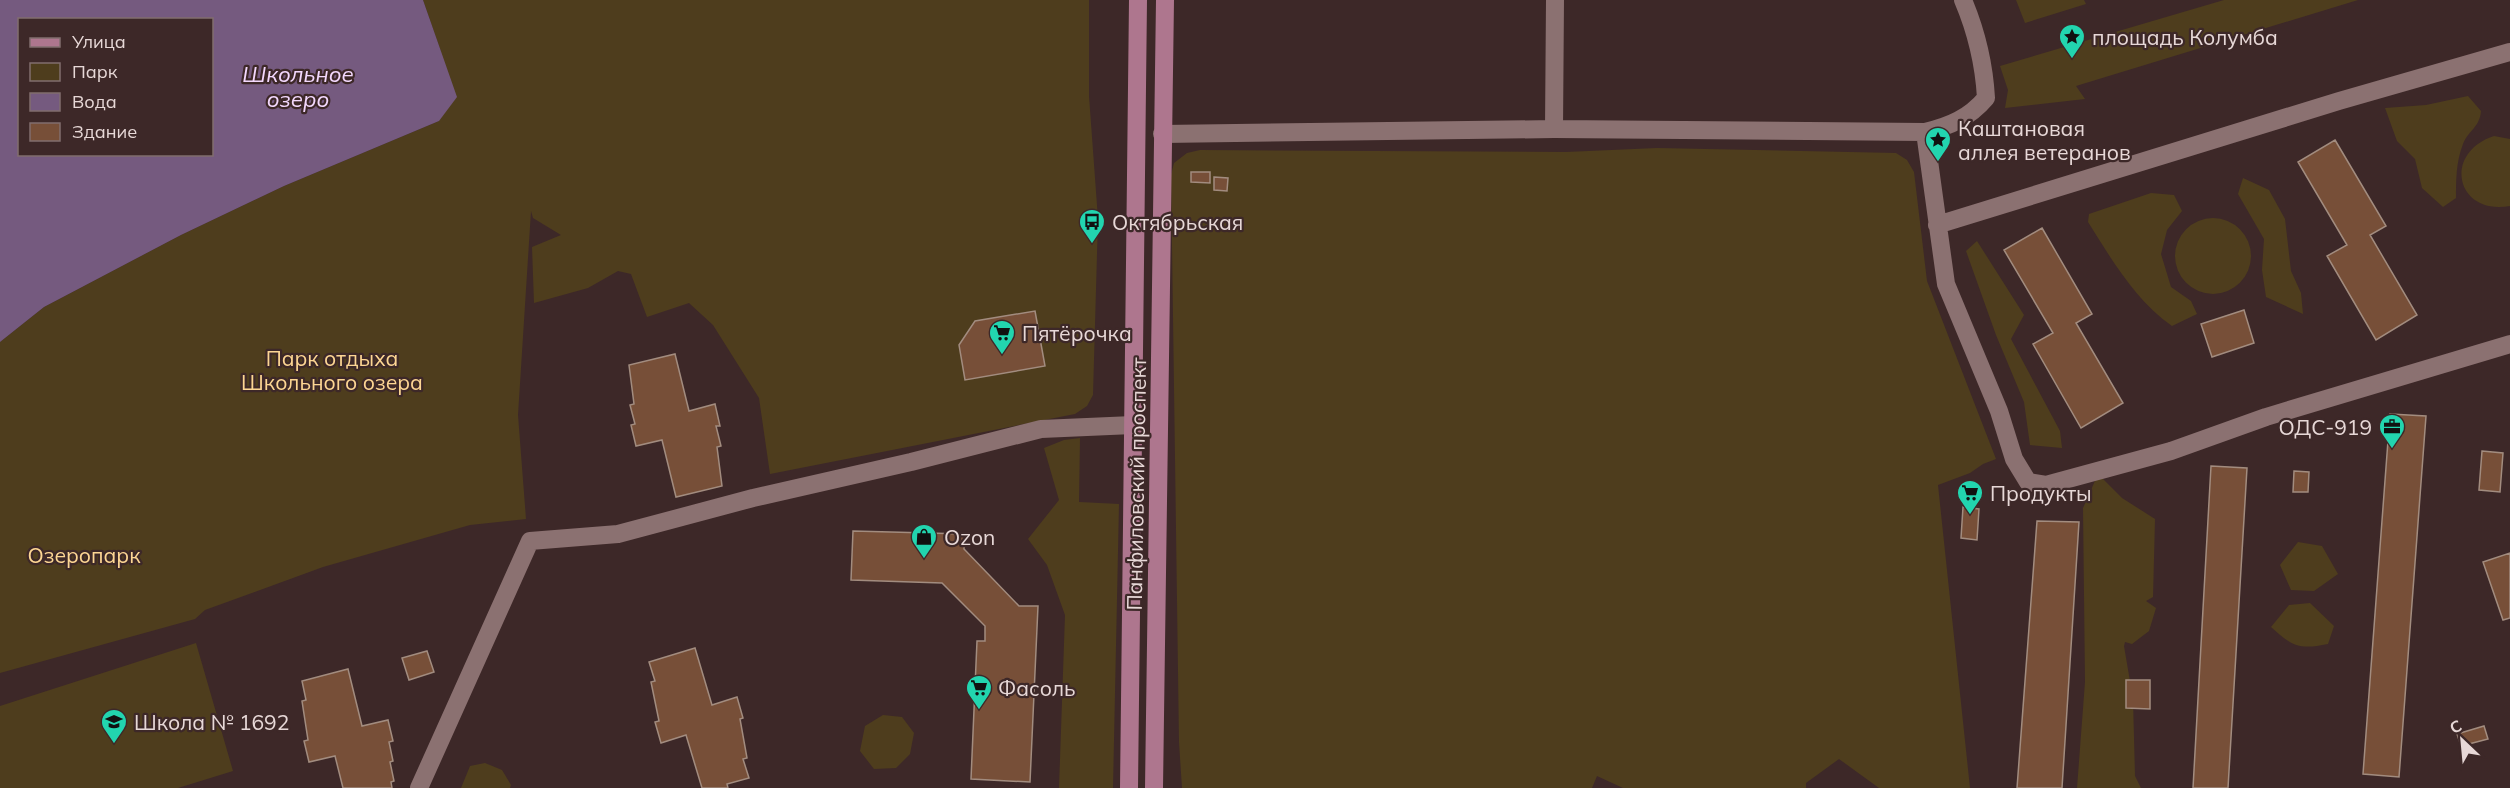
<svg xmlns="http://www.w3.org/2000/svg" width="2510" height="788" font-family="Mulish,sans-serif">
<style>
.green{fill:#4e3d1d}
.water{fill:#755a7f;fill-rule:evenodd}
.building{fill:#774f38;stroke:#a28c7f;stroke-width:1.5}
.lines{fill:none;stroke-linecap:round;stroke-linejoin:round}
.minor{stroke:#8b7171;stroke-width:18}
.major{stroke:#ae768e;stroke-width:18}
.labels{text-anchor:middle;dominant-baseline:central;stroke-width:4.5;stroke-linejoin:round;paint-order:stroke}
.poi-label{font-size:21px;fill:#e7d8d7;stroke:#3d2828;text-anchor:start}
.park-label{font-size:21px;fill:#fdd693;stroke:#3d2828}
.street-label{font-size:21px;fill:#e7d8d7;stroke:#3d2828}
.water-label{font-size:22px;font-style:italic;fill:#f3d8fd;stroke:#3d2828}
</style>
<rect width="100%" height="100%" fill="#3d2828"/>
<path class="green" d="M423,0H1089V96L1098,219L1093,395L1087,406L1075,414L770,474L759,398L713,325L689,303L647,317L631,274L618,271L588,288L534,303L532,247L561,235L533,218L531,211L518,415L526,519L470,525L323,567L205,610L195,619L0,673V342L44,307L181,235L284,186L439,121L441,52Z
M2016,0H2084L2086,4L2025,23Z
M2224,0H2358L2076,86L2085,99L2005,108L2008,90L2000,66Z
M2468,96L2481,111C2480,127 2468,131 2463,144C2456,162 2456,180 2456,198L2443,207L2422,188L2415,159L2397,141L2385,108L2426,105Z
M2494,136L2510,139V206C2456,216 2442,153 2494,136Z
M1657,148L1896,153L1907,160L1914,172L1927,281L1996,459L1983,464L1970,473L1938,485L1970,788H1879L1839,759L1806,783V788H1623L1597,776L1592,788H1182L1179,742L1171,175L1174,163L1187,153L1200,150L1566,152Z
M2243,178L2269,190L2285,219L2291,271L2301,293L2303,314L2266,297L2262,270L2264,239L2238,194Z
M2151,193L2174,195L2182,211L2167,230L2161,254L2171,287L2191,301L2197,314L2172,326C2135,300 2112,260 2088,222L2089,214Z
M2175 256a38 38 0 1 1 76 0a38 38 0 1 1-76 0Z
M1977,241L2024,315L2011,339L2060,431L2062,448L2030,445L2024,402L1996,335L1966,251Z
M1080,438L1079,502L1119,504L1113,788H1059L1065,615L1047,565L1028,539L1059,500L1044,448L1064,440Z
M2098,474L2122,498L2155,519L2153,597L2146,601L2156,608L2149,631L2132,644L2125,642L2124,646L2133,699L2135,776L2141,788H2077L2085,682L2083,508Z
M2298,542L2322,546L2338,574L2314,591L2291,590L2280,565Z
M2310,603L2334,626L2328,644C2299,650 2292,646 2271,627L2289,605Z
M196,643L233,771L178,788H0V706Z
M883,715L902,717L914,733L910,754L896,768L874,769L860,751L865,726Z
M485,763L502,770L511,785L510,788H461L470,766Z"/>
<path class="water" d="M0,0H423L457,97L439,121L284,186L181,235L44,307L0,342ZM20,20H212V154H20Z"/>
<path class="building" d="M2335,140L2386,226L2370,235L2417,315L2376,340L2327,256L2347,245L2298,162Z
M1191,172H1210V183L1191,182Z
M1214,177L1228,178L1227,191L1214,190Z
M2042,228L2092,314L2076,323L2123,403L2081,428L2033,344L2053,333L2004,250Z
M2244,310L2254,343L2212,357L2201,324Z
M1035,311L1045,366L965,380L959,345L975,321Z
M675,354L689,411L715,404L720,426H716L721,446L717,447L722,486L676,497L662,440L636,446L631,425L635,424L630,405L634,404L629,365Z
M2390,414L2426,416L2399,777L2363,774Z
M2482,451L2503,453L2500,492L2479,490Z
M2211,466L2247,468L2228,788H2193Z
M2294,471L2309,472L2308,492H2293Z
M1963,507L1979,509L1977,540L1961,538Z
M2037,521L2079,522L2062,788H2017Z
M853,531L965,534L964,549L1019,606H1038L1030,782L971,779L977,641H985V626L942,583L851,580Z
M2510,553V618L2503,620L2483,562Z
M695,648L712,705L737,697L743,718L740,719L747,758L743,759L749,778L727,784L728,788H702L686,735L661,743L655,722L659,721L651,682L655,681L649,662Z
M427,651L434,672L409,680L402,658Z
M348,669L362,726L388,720L393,741L389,742L393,761L390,762L394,781L391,782L392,788H343L335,756L309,762L304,741L308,740L302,701L306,700L302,681Z
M2126,680H2150V709L2126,708Z
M2484,726L2488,739L2461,746L2457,734Z"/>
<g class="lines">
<path class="minor" d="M1554,129L1555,0
M1925,132L1946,284L1999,411L2014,459L2028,482L2046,485L2171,451L2266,417L2510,344
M1162,134L1554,129L1925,132C1950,126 1969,118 1986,98C1984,63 1977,33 1963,0
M1937,225L2339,101L2510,52
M419,788L530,541L618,534L753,498L911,462L1041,429L1133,425"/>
<path class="major" d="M1129,788L1138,0
M1154,788L1165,0"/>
</g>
<defs>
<symbol id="sight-pin" viewBox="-11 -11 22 30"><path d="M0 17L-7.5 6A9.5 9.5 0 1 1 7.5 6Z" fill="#22d5af" stroke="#3d2828"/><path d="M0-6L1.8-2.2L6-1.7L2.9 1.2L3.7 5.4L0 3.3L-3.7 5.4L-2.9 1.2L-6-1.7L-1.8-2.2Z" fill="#111"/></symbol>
<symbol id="bus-pin" viewBox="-11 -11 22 30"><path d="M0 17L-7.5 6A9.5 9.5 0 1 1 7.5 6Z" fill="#22d5af" stroke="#3d2828"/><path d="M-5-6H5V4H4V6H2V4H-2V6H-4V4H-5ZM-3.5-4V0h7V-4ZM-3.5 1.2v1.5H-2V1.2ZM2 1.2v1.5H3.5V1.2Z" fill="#111"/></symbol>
<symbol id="supermarket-pin" viewBox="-11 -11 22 30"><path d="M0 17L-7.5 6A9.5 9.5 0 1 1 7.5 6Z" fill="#22d5af" stroke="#3d2828"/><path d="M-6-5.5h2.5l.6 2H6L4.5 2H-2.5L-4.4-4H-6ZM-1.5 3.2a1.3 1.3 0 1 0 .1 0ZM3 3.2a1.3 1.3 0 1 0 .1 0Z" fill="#111"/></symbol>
<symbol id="office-pin" viewBox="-11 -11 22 30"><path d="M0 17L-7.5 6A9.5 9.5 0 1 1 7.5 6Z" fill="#22d5af" stroke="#3d2828"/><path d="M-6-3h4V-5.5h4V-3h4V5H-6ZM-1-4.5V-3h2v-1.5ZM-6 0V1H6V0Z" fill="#111"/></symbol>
<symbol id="shop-pin" viewBox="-11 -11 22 30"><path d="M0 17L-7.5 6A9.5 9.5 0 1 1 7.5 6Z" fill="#22d5af" stroke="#3d2828"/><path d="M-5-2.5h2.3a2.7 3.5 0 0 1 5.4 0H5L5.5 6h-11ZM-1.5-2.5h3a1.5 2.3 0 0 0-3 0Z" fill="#111"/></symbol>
<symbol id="school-pin" viewBox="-11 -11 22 30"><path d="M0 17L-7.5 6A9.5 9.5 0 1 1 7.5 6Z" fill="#22d5af" stroke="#3d2828"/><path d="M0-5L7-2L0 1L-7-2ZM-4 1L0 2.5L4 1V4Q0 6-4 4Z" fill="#111"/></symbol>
</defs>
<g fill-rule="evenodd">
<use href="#sight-pin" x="2057" y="22" width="30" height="40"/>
<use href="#sight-pin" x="1923" y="125" width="30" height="40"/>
<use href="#bus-pin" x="1077" y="207" width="30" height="40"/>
<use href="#supermarket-pin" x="987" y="318" width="30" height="40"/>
<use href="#office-pin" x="2377" y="412" width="30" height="40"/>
<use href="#supermarket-pin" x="1955" y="478" width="30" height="40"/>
<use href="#shop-pin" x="909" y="522" width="30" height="40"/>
<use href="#supermarket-pin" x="964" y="673" width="30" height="40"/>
<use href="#school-pin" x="99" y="707" width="30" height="40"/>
</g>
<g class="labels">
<g class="poi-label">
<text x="2092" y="37">площадь Колумба</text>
<text x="1958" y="128">Каштановая<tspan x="1958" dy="24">аллея ветеранов</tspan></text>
<text x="1112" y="222">Октябрьская</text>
<text x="1022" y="333">Пятёрочка</text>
<text x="2372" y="427" text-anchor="end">ОДС-919</text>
<text x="1990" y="493">Продукты</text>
<text x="944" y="537">Ozon</text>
<text x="998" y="688">Фасоль</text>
<text x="134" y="722">Школа № 1692</text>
</g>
<g class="park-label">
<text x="332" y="358">Парк отдыха<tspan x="332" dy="24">Школьного озера</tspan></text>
<text x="84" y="555">Озеропарк</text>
</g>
<g class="street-label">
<text transform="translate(1136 484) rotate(-89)">Панфиловский проспект</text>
</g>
<g class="water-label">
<text x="298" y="74">Школьное<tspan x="298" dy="25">озеро</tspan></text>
</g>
</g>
<rect x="18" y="18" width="195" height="138" fill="#3d2828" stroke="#816e6e" stroke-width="1.5"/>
<rect x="30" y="38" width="30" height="9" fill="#ae768e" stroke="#816e6e" stroke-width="1.5"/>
<text x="72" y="48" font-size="18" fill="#e7d8d7">Улица</text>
<rect x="30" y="63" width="30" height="18" fill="#4e3d1d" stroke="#816e6e" stroke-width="1.5"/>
<text x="72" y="78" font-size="18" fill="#e7d8d7">Парк</text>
<rect x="30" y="93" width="30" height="18" fill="#755a7f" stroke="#816e6e" stroke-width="1.5"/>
<text x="72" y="108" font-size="18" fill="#e7d8d7">Вода</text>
<rect x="30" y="123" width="30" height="18" fill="#774f38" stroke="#816e6e" stroke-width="1.5"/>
<text x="72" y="138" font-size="18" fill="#e7d8d7">Здание</text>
<g transform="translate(2462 740) rotate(334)" stroke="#3d2828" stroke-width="4.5" paint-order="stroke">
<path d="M0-4.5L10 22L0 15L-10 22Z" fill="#e7d8d7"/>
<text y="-9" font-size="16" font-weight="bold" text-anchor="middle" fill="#e7d8d7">С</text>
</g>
</svg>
